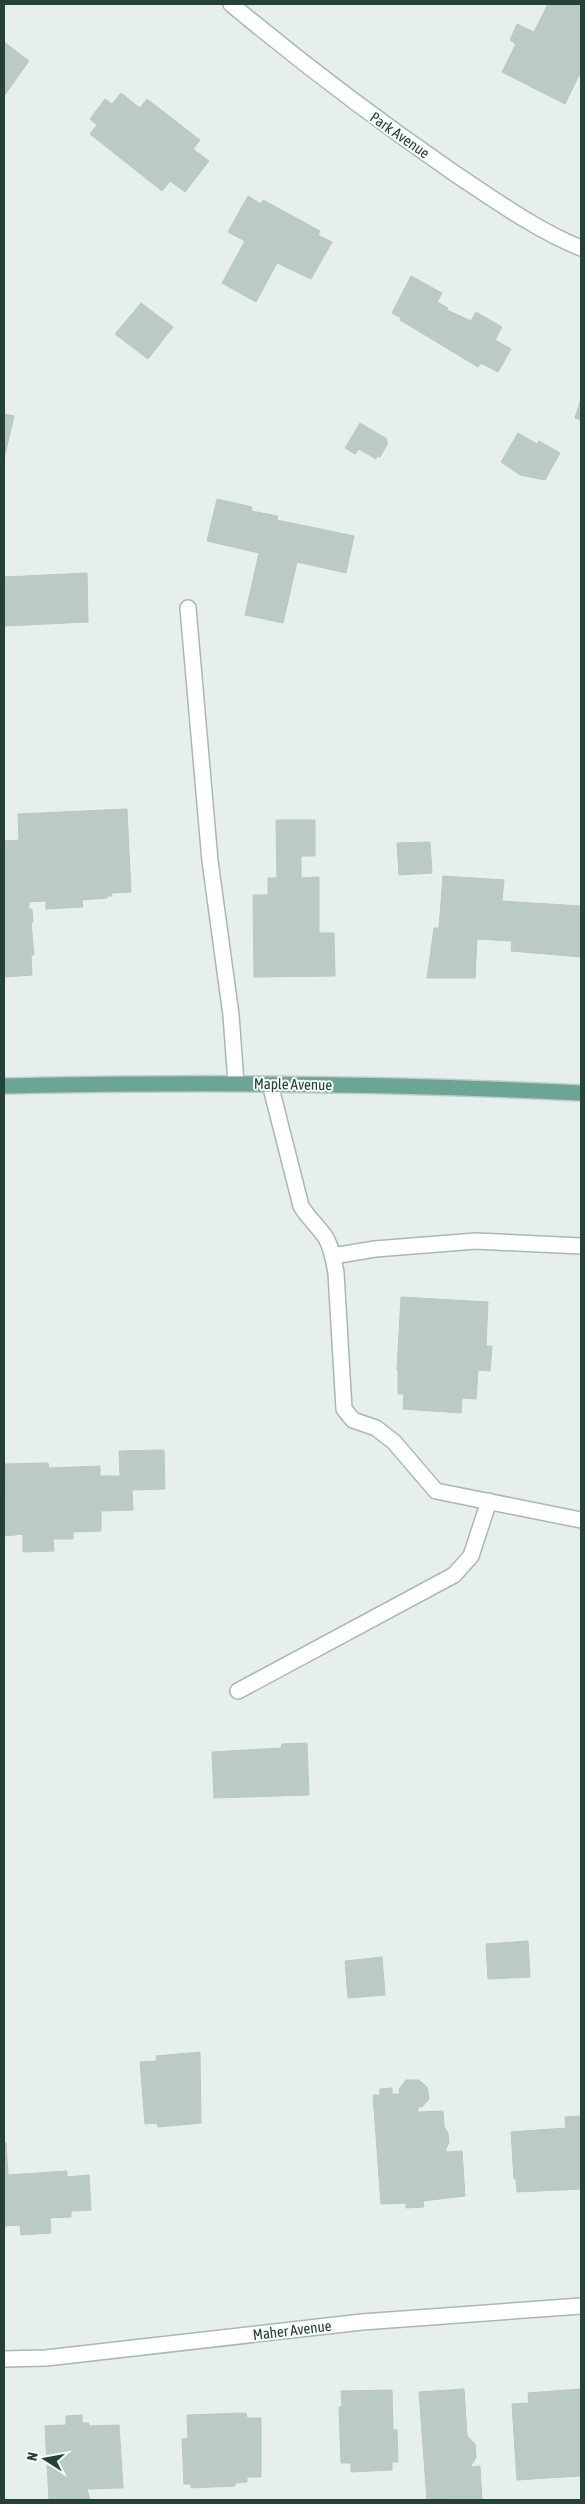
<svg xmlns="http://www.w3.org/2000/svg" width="585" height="2504" font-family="'Asap Condensed',sans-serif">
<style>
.building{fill:#bbcac4;stroke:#b8c9c2}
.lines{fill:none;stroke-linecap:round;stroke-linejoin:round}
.lane-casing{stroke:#a8b8b2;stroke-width:18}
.street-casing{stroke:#a8b8b2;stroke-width:18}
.primary-casing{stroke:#c2cac8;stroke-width:18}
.lane{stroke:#fff;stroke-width:15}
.street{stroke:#fff;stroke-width:15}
.primary{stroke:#6aa596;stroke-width:15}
.labels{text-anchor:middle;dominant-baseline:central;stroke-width:4;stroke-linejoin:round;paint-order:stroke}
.street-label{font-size:15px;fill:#24423a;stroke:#f7fbf9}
</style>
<rect width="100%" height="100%" fill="#e6efeb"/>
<path class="building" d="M548,4H581V76L579,75L565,104L502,72L516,44L510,40L517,24L534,32Z
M4,42L29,61L4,96Z
M121,93L140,108L147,99L200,140L193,149L209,161L185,192L170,181L162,191L90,134L97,125L90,119L105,99L112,104Z
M248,196L261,204L263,200L320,231L318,235L332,242L311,279L277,263L256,302L222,283L245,241L228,232Z
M411,276L442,293L437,302L448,308L447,310L471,321L476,312L502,327L495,340L511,349L498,372L481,363L478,367L400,320L401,318L392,313Z
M141,303L173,327L148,359L115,334Z
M581,399V420L575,418Z
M4,414L14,416L4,459Z
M360,423L387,439L386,442L388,443L380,457L377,456L376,459L359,449L355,454L345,448Z
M518,433L537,444L539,441L560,453L545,480L520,475L501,462Z
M217,499L252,507L251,511L278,516L277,520L354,536L346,573L297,562L283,623L245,615L259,553L207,541Z
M87,573L88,622L4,626V577Z
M127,809L131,892L111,893L112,896H107V898L82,900L83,907L46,909V901L29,902V909H32L33,922H31L34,955H31L32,975L4,977V841L19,840L18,814Z
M276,820H315V856H301V878L319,877V933H334L335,976L254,977L253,895H268V878H277Z
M430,842L432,873L399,875L397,843Z
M443,876L504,880L502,901L581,906V957L511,951L512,941L477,939L475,978H427L434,928H439Z
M401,1297L488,1302L486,1346H492L490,1371L478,1370L476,1399L462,1398L461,1413L403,1409L404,1394H398V1370H397Z
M164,1450L165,1489L132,1490L133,1510L101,1511V1531L73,1532V1539H53L54,1551L23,1552V1534L4,1536L5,1464L48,1463L49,1468L100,1466V1476H120L119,1451Z
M307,1743L309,1795L214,1798L212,1752L281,1748L282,1744Z
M528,1941L530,1977L488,1979L486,1944Z
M382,1957L385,1995L348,1998L345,1961Z
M200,2052L201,2123L158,2127L157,2123L145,2124L140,2062L157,2061L156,2056Z
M406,2080H419L427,2087L429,2099L422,2107H418V2112L443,2111L444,2127L448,2133L449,2143L446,2148V2152L462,2151L465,2196L423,2201L424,2207L406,2208V2203L381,2204L373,2095H380V2089L392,2088V2094H400L399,2089Z
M581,2116V2192V2189L517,2192L516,2179H514L511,2132L566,2128L565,2117Z
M4,2143H6L8,2175L67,2171V2177L89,2175L91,2210L71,2211V2217L50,2218L51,2233L21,2235L20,2225L4,2226Z
M464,2389L467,2436L475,2444L476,2458L470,2467L480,2466L482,2499L427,2500L419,2392Z
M581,2389V2476L517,2480L512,2404L529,2403L528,2393Z
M392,2390L393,2430H397L398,2462H392V2470L351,2472V2463H341L339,2407H342L341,2391Z
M246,2413L247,2418H261V2477H247V2482L235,2483V2486L191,2488V2484H184L182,2439L188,2438L187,2415Z
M82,2415V2423H89L88,2426L119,2425L123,2488L87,2489L90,2500H49L45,2426L66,2425V2416Z"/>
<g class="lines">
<defs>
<path id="lane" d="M188,608L210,861L231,1015L236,1083
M270,1084L301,1206C308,1218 319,1227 326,1238C332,1249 334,1261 336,1273L344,1409L353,1420L376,1428L394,1442L436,1491L581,1520
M333,1256L375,1249L476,1241L581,1246
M238,1691L454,1575L471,1556L489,1501"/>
<path id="street" d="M231,4C303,64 377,120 454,173C493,199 538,231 581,248
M4,2359L46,2358L362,2322L581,2306"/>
<path id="primary" d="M4,1086C196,1082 389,1083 581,1093"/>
</defs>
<use href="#lane" class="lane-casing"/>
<use href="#street" class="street-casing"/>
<use href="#primary" class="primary-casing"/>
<use href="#lane" class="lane"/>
<use href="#street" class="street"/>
<use href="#primary" class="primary"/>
</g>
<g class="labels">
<g class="street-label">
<text transform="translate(400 135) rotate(35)">Park Avenue</text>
<text transform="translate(293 1084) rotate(1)">Maple Avenue</text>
<text transform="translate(292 2330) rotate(-7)">Maher Avenue</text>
</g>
</g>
<rect width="585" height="2504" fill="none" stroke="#24423a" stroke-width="10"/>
<g transform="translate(45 2459) rotate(281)" stroke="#f7fbf9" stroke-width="4" paint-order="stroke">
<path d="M0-4L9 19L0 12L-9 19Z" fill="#24423a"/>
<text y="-8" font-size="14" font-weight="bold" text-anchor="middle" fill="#24423a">N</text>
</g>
</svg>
